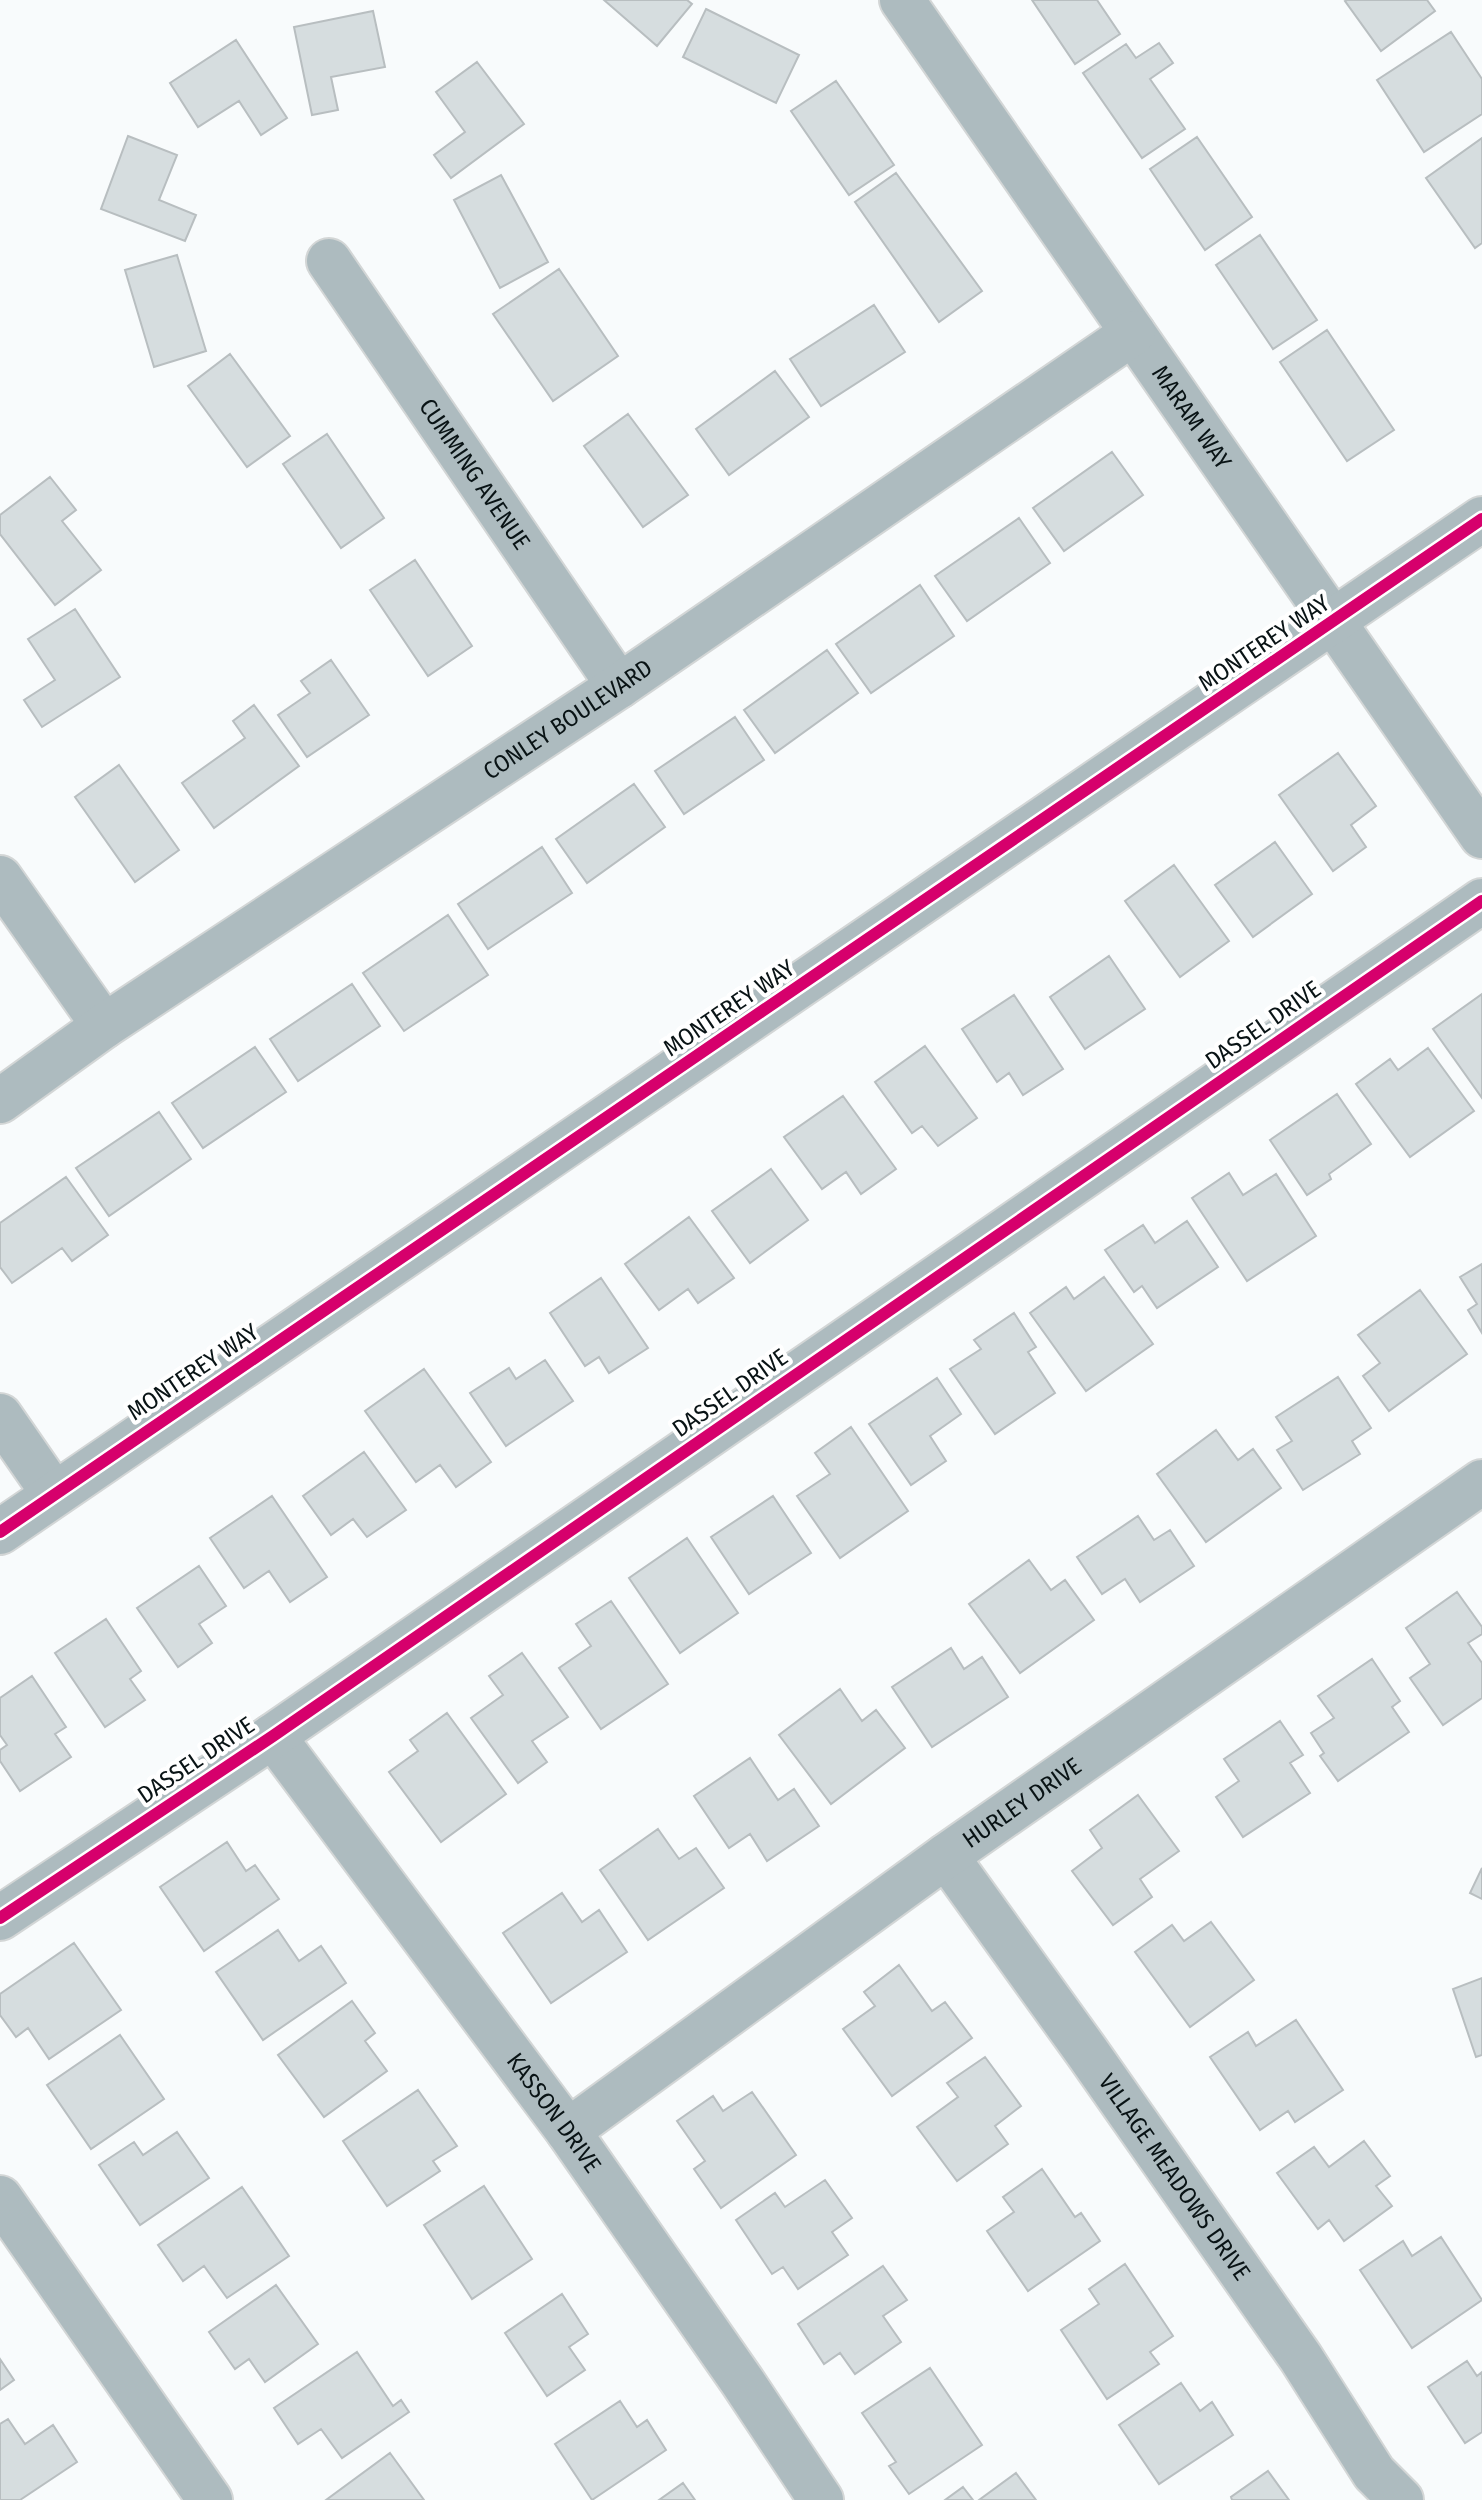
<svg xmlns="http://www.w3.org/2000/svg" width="1482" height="2500" font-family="'Fira Sans Condensed',sans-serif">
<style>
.building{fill:#d6dddf;stroke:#b8bec0;stroke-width:2}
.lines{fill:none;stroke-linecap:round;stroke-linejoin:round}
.minor-casing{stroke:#d3d6d6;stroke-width:48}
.minor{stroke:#adbbbf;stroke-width:44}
.cycleway-casing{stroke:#fff;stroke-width:17}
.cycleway{stroke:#d6006c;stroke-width:12}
.labels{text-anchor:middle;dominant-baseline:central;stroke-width:8;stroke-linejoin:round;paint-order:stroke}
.street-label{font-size:24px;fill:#091315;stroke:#fff}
</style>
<rect width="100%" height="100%" fill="#f8fbfc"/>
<path class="building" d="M604,0H687L692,4L657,46Z
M1032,0H1097L1120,34L1075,64Z
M1347,0H1427L1435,11L1381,51L1345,1Z
M706,9L799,55L776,103L683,57Z
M373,11L385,67L331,77L338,110L312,115L294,27Z
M1451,32L1482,79V114L1424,152L1377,80Z
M236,40L287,118L261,135L239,101L198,127L170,83Z
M1159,43L1173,63L1150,79L1185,129L1142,158L1083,73L1126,44L1136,58Z
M477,62L524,124L451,178L434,155L465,132L436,92Z
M836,81L894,165L849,195L791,111Z
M128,136L177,155L159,200L196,215L185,241L101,209Z
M1197,137L1252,217L1205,250L1150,169Z
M1482,138V243L1475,248L1426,178Z
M896,173L982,291L939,322L855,202Z
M501,175L548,262L500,288L454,200Z
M1260,235L1317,320L1273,349L1216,265Z
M177,255L206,351L154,367L125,270Z
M559,269L618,356L553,401L493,314Z
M874,305L905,352L821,406L790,359Z
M1327,330L1394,430L1347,461L1280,362Z
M230,354L290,436L247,467L188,386Z
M775,371L809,417L729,475L696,429Z
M628,414L688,495L643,527L584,446Z
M327,434L384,518L341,548L283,464Z
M1112,452L1143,495L1064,551L1033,508Z
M50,477L76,510L62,521L101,570L55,605L0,534V515Z
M1019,518L1050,563L967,621L935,576Z
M415,560L472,646L428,676L370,590Z
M920,585L954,636L871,693L836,644Z
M75,609L120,677L42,727L24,700L55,680L28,639Z
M827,650L858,693L775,753L744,710Z
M331,660L369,715L307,757L278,715L310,693L301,681Z
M254,705L299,766L214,828L182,783L245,738L233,721Z
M735,717L764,760L684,814L655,771Z
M1338,753L1376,806L1351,825L1366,847L1333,871L1279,795Z
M119,765L179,850L135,882L75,797Z
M634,784L665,827L587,883L556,839Z
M1275,842L1312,894L1253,937L1215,885Z
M542,847L572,893L488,949L458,904Z
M1174,865L1229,941L1180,977L1125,901Z
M448,915L488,975L404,1031L363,973Z
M1109,956L1145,1009L1085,1049L1050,997Z
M352,984L380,1026L298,1081L270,1039Z
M1482,994V1098L1433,1029Z
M1014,995L1063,1069L1023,1095L1009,1073L997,1082L962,1029Z
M925,1046L977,1118L938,1146L922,1126L912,1133L875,1082Z
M255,1047L286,1092L203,1148L172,1103Z
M1428,1048L1474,1111L1410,1157L1356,1084L1390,1059L1398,1070Z
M1337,1094L1371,1144L1329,1174L1331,1179L1307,1195L1270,1140Z
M843,1096L896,1169L861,1194L846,1172L822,1189L784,1137Z
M159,1112L191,1159L109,1216L76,1168Z
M771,1169L808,1220L750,1263L712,1211Z
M1229,1173L1243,1195L1276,1174L1316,1236L1247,1281L1192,1198Z
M66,1177L108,1235L72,1261L62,1248L12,1283L0,1267V1223Z
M689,1217L734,1278L698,1303L688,1289L659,1310L625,1264Z
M1187,1221L1218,1267L1157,1308L1142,1286L1134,1292L1105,1250L1143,1225L1155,1243Z
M1482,1264V1333L1468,1310L1477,1304L1460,1277Z
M1104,1277L1153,1344L1086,1391L1030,1313L1066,1287L1074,1299Z
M601,1278L648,1348L609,1373L599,1357L585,1366L550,1313Z
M1420,1290L1467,1354L1389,1411L1363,1376L1380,1363L1358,1335Z
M1014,1313L1036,1347L1028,1352L1055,1393L995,1434L950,1369L981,1349L974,1340Z
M545,1360L573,1401L506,1446L470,1393L509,1368L516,1379Z
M424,1369L491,1462L456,1487L440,1465L416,1482L365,1411Z
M1338,1377L1371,1428L1352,1441L1360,1454L1303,1490L1277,1450L1292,1441L1276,1417Z
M937,1378L961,1414L930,1436L946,1461L911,1485L869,1424Z
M851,1427L908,1511L840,1558L797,1496L830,1474L815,1453Z
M1216,1430L1238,1460L1253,1449L1281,1488L1206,1542L1157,1474Z
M364,1452L406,1510L367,1537L353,1519L331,1535L303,1496Z
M272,1496L327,1577L290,1602L269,1571L244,1588L210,1538Z
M773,1496L811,1553L749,1594L711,1537Z
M1138,1516L1154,1540L1170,1530L1194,1566L1140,1602L1125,1579L1102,1594L1077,1557Z
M687,1538L738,1613L680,1653L629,1578Z
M1029,1560L1051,1590L1065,1580L1094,1620L1020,1673L969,1604Z
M199,1566L226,1606L199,1624L212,1643L178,1667L137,1608Z
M1457,1592L1482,1627V1634L1468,1643L1482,1663V1698L1443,1725L1410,1678L1430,1664L1406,1628Z
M611,1601L668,1684L601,1729L559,1668L591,1646L576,1624Z
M106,1619L141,1671L130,1679L145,1700L105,1727L55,1653Z
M951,1648L964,1669L982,1657L1008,1697L932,1747L892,1687Z
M522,1653L568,1717L532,1741L547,1762L518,1783L471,1718L503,1695L489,1676Z
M1372,1659L1400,1701L1392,1707L1409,1732L1338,1781L1320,1756L1324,1753L1311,1733L1334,1718L1318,1696Z
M32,1676L66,1727L55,1734L71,1757L20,1791L0,1761V1750L7,1745L0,1735V1698Z
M840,1689L862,1721L876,1710L905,1748L831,1804L779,1735Z
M447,1713L506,1794L441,1842L389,1772L418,1751L410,1740Z
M1280,1721L1303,1755L1290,1763L1310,1793L1243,1837L1216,1797L1239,1781L1224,1759Z
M750,1758L778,1800L794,1789L819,1826L767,1861L750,1834L729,1848L694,1796Z
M1138,1795L1179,1851L1140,1879L1152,1897L1113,1925L1072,1871L1102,1848L1090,1830Z
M658,1829L679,1859L696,1848L724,1888L648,1940L600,1870Z
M227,1842L246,1871L255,1865L279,1899L204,1951L160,1887Z
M1482,1868V1899L1470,1893Z
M562,1893L582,1922L599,1910L627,1952L551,2003L503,1933Z
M1211,1922L1254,1980L1190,2027L1135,1952L1172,1925L1184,1941Z
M278,1930L299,1961L321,1946L346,1983L263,2040L216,1972Z
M74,1943L121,2010L49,2059L28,2028L16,2037L0,2015V1994Z
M899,1965L932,2011L945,2002L972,2038L892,2096L843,2029L875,2006L864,1992Z
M1482,1978V2055L1476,2057L1453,1989Z
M352,2001L375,2033L365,2041L387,2071L324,2117L278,2055Z
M1296,2020L1343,2090L1295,2122L1288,2111L1260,2130L1210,2057L1248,2032L1256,2046Z
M120,2035L164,2099L91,2149L47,2085Z
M985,2057L1021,2106L995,2126L1008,2144L957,2181L917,2127L958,2097L947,2083Z
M418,2090L457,2146L433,2161L440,2171L387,2206L343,2141Z
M752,2092L796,2155L721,2208L694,2169L705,2161L677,2121L713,2096L723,2111Z
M177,2132L209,2178L140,2225L99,2165L134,2142L143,2155Z
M1364,2141L1390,2176L1376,2186L1392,2206L1344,2241L1329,2220L1318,2229L1277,2173L1314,2147L1329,2167Z
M1042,2169L1075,2217L1081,2213L1100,2241L1028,2291L987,2231L1014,2212L1003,2197Z
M825,2180L852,2218L832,2232L848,2255L798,2289L783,2267L772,2274L736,2220L775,2193L785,2207Z
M484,2186L532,2259L472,2299L424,2225Z
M242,2187L289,2256L227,2298L204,2266L183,2281L158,2245Z
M1441,2237L1482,2300L1412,2348L1360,2270L1403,2241L1412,2256Z
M1125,2264L1173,2336L1150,2352L1159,2364L1107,2399L1061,2330L1099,2304L1089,2289Z
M883,2266L907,2300L883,2316L901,2342L855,2374L840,2353L824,2364L798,2324Z
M276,2285L318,2344L265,2382L249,2359L235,2369L209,2332Z
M562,2294L588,2334L569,2347L585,2370L547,2396L505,2333Z
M357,2352L393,2406L401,2400L409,2412L342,2458L321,2429L298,2444L274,2408Z
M0,2359L14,2380L0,2390Z
M1467,2361L1477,2376L1482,2372V2432L1465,2443L1428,2387Z
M930,2368L982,2445L909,2494L889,2466L896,2462L862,2413Z
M1181,2383L1200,2411L1212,2402L1233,2435L1159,2484L1119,2425Z
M620,2401L637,2427L647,2420L666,2450L592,2500L555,2444Z
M8,2419L25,2444L53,2425L77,2462L20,2500H0V2424Z
M390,2453L424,2500H326Z
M1268,2471L1289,2500H1232L1231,2497Z
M1016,2473L1036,2500H979Z
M683,2483L695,2500H659Z
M963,2487L973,2500H945Z"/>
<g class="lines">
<defs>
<g id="minor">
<path id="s1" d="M902,0L1482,836"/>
<path id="s2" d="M329,261L619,686"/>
<path d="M0,878L104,1026"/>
<path id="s3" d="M0,1101L104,1026L619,686L1133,333"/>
<path d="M0,1416L54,1494"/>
<path d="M0,1532L1482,519"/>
<path id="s4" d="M273,1736L568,2131L742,2381L821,2500"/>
<path id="s5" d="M946,1856L1087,2052L1301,2358L1374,2473L1401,2500"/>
<path d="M0,1918L273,1736L1482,901"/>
<path id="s6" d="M568,2131L946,1856L1482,1482"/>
<path d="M0,2198L210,2500"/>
</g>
</defs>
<use href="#minor" class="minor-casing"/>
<use href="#minor" class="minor"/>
<defs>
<path id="cycleway" d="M0,1532L1482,519
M0,1918L273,1736L1482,901"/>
</defs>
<use href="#cycleway" class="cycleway-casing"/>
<use href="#cycleway" class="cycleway"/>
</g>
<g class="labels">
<g class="street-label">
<text stroke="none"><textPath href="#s1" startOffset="508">MARAM WAY</textPath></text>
<text stroke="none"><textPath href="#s2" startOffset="258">CUMMING AVENUE</textPath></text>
<text transform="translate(1264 643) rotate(-34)">MONTEREY WAY</text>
<text stroke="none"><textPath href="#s3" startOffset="684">CONLEY BOULEVARD</textPath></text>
<text transform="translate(729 1008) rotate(-34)">MONTEREY WAY</text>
<text transform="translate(1263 1025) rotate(-35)">DASSEL DRIVE</text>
<text transform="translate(193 1372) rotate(-34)">MONTEREY WAY</text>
<text transform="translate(730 1393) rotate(-35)">DASSEL DRIVE</text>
<text transform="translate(196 1760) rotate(-34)">DASSEL DRIVE</text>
<text stroke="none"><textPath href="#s6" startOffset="560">HURLEY DRIVE</textPath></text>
<text stroke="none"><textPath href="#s4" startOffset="470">KASSON DRIVE</textPath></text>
<text stroke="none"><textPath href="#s5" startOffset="394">VILLAGE MEADOWS DRIVE</textPath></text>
</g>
</g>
</svg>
